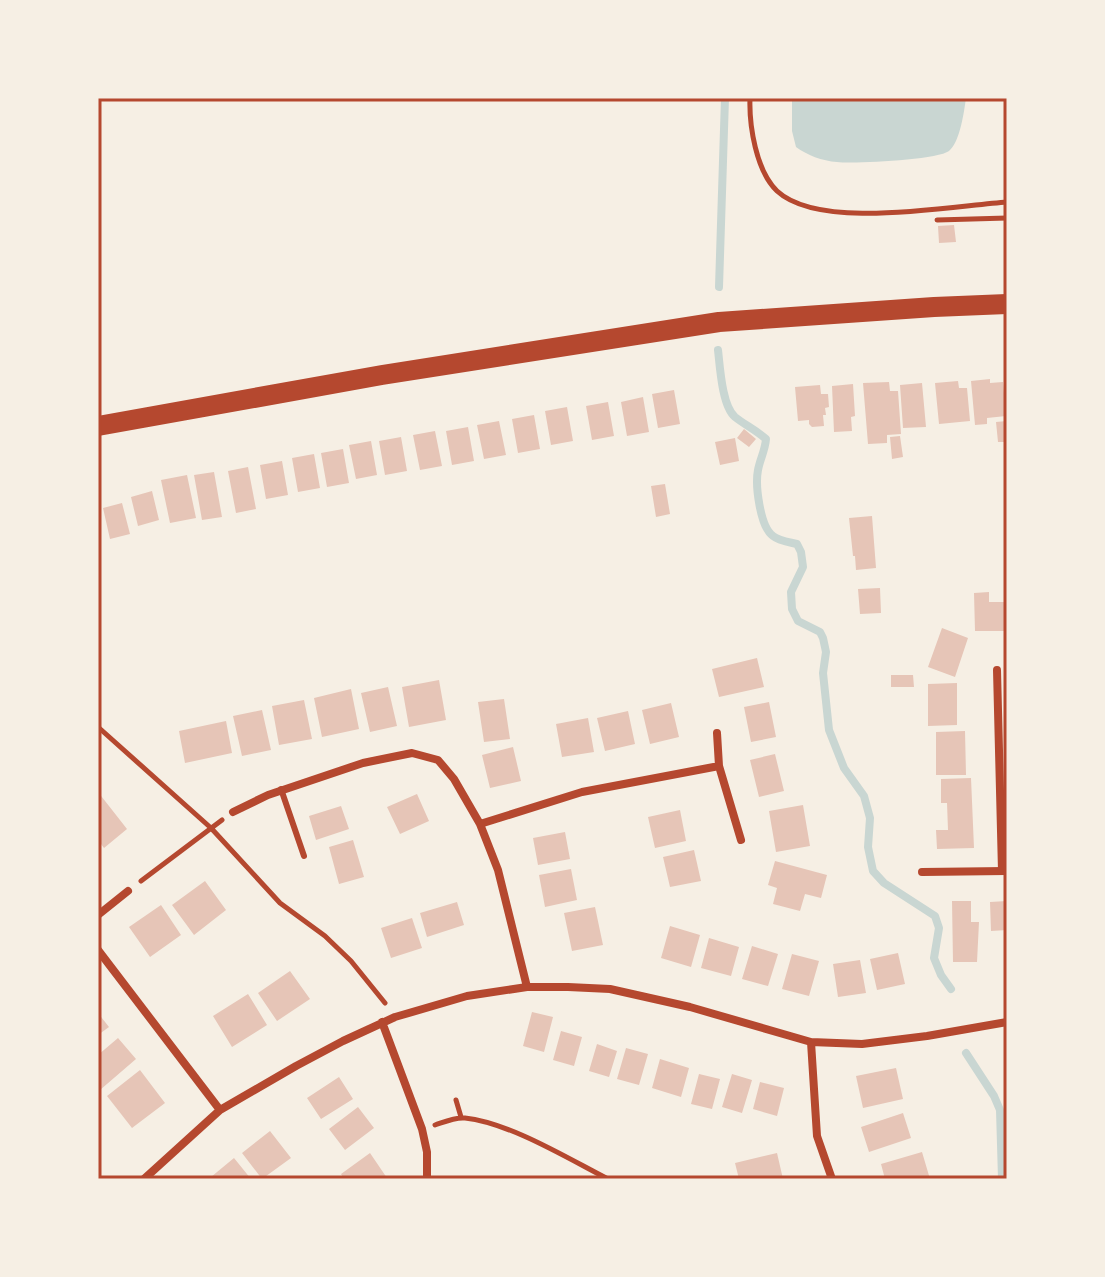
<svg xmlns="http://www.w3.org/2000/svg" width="1105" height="1277" font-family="Barlow,sans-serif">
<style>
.water{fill:#c9d6d2}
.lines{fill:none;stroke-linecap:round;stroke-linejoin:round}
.stream{stroke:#c9d6d2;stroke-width:8}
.building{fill:#e6c5b7}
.path{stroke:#b5482f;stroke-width:5}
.service{stroke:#b5482f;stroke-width:6}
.minor{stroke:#b5482f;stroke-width:8}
.primary{stroke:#b5482f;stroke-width:20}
.neatline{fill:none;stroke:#b5482f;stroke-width:3}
</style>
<rect width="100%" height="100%" fill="#f6efe4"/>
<path class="water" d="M792,98H966C964,112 960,142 949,151C937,160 854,164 837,162C822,161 807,155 796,147L792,131Z"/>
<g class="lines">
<path class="stream" d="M719,287L725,98
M718,350C720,367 722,406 735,417C745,425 756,430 766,439C765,451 760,459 758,470C755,485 760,527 773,536C779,541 789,542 797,544L801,552L803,567L791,592L792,609L798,621L820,632L823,638L826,652L823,673L829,730L844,768L864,796L870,818L868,847L873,871L884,883L935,916L939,928L934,958L941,975L951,989
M966,1053L994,1096L1000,1110L1002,1179"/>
</g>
<path class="building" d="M954,225L956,242L939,243L938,226Z
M990,379V383L1003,382L1006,416L987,418V424L975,425L971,381Z
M958,381L959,388H967L970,421L939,424L935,383Z
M889,382L890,391H898L901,434L887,435V443L868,444L863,383Z
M922,383L926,427L903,428L900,385Z
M853,384L855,416L851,417L852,431L834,432L832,386Z
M820,385L821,394H828L829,407L825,408L826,415H823L824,426L812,427L809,424V420L798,421L795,387Z
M674,390L680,424L658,428L652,394Z
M643,397L649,432L627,436L621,402Z
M608,402L614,436L592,440L586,406Z
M567,407L573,441L551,445L545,411Z
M534,415L540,449L518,453L512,419Z
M499,421L506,455L484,459L477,425Z
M1007,421V442H998L996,422Z
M468,427L474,461L452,465L446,431Z
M744,429L756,439L749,447L737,438Z
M435,431L442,466L420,470L413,435Z
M900,436L903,457L892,459L890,437Z
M401,437L407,471L385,475L379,441Z
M735,438L739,461L720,465L715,442Z
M371,441L377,475L356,479L349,445Z
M343,449L349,483L327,487L321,453Z
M314,454L320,488L298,492L292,458Z
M282,461L288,495L266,499L260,465Z
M248,467L256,509L236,513L228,471Z
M214,472L222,517L202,520L194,475Z
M187,475L196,518L170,523L161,480Z
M665,484L670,514L656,517L651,486Z
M152,491L159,520L138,526L131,497Z
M122,503L130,534L110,539L103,508Z
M872,516L876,568L856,570L855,556H853L849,518Z
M880,588L881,613L860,614L858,589Z
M989,592V602H1007V631H975L974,593Z
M942,628L968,638L955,677L928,667Z
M757,658L764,687L719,697L712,669Z
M891,675H913L914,687H891Z
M439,680L446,720L409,727L402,687Z
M957,683V725L928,726V684Z
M388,687L397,726L370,732L361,693Z
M351,689L359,729L322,737L314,698Z
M504,699L510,739L484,742L478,702Z
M304,700L312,739L279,745L272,706Z
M769,702L776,737L751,742L744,707Z
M671,703L679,737L650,744L642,710Z
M262,710L271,750L242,756L233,716Z
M628,711L635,744L605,751L597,718Z
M588,718L594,752L562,757L556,724Z
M226,721L232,753L185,763L179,731Z
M965,731L966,775H936V732Z
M513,747L521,781L490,788L482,755Z
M775,754L784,791L759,797L750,760Z
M971,778L974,848L937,849L936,830H948L947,803H941V779Z
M98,792L127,829L104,848L98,840Z
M417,794L429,821L400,834L387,807Z
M803,805L810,846L776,852L769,811Z
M341,806L349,829L316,840L309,816Z
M680,810L686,841L655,848L648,817Z
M565,832L570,859L538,865L533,838Z
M353,840L364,877L339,884L329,847Z
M694,850L701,881L670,887L663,857Z
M775,861L827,875L821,898L805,894L800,911L773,904L777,888L768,885Z
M571,869L577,900L545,907L539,875Z
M205,881L226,910L194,935L172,905Z
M952,901H971V922H979L977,962H953Z
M1007,901V930L991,931L990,902Z
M457,902L464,925L427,937L420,913Z
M161,905L181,935L150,957L129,927Z
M595,907L603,945L572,951L564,913Z
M412,918L422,948L391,958L381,928Z
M670,926L700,935L691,967L661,958Z
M709,938L739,947L731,976L701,968Z
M752,946L778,954L768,986L742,979Z
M898,953L905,984L877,990L870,959Z
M792,954L819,961L809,996L782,989Z
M860,960L866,993L838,997L833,964Z
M290,971L310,999L277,1021L258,993Z
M248,994L267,1025L232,1047L213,1016Z
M532,1012L553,1017L544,1052L523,1046Z
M98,1013L109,1027L98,1035Z
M561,1031L582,1037L574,1066L553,1060Z
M118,1038L136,1059L100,1090L98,1088V1055Z
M597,1044L617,1051L609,1077L589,1071Z
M626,1048L648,1054L639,1085L617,1079Z
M660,1059L689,1068L681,1097L652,1088Z
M896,1068L903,1099L863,1108L856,1076Z
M140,1070L165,1103L132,1128L107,1096Z
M699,1074L720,1079L712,1109L691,1104Z
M732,1074L752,1080L742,1113L722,1107Z
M339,1077L353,1099L321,1119L307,1098Z
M760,1082L784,1088L777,1116L753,1109Z
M358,1107L374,1128L345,1150L329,1129Z
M903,1113L911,1138L869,1152L861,1127Z
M270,1131L291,1158L262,1179L242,1153Z
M922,1152L930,1179H885L881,1164Z
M370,1153L387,1178L344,1179L341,1174Z
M777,1153L783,1179H739L735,1163Z
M234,1158L251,1179H213L211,1177Z"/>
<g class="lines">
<path class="path" d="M750,98C749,125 756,171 777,191C820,231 951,206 1007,202
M937,220L1007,218
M98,727L211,828L280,903L325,936L351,961L385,1003
M141,881L222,820
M456,1100L461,1117
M435,1125C444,1122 455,1117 465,1118C510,1123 567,1158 608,1179"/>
<path class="service" d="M281,789L304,856"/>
<path class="minor" d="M997,670L1002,871
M717,733L719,766L741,840
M233,812L268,795L363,763L412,753L438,760L454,779L480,824L498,870L527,987
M480,824L582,792L719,766
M922,872L1006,871
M98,915L128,891
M98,950L220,1110
M382,1022L422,1129L427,1152V1179
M811,1042L817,1136L832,1179
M144,1179L220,1110L296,1066L343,1041L395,1017L467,996L527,987H568L610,989L690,1007L811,1042L862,1044L927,1036L1007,1022"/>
<path class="primary" d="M98,426L382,375L719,322L934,307L1007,304"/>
</g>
<rect width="1105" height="1277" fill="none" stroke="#f6efe4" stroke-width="200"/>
<rect x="100" y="100" width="905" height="1077" class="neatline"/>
</svg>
